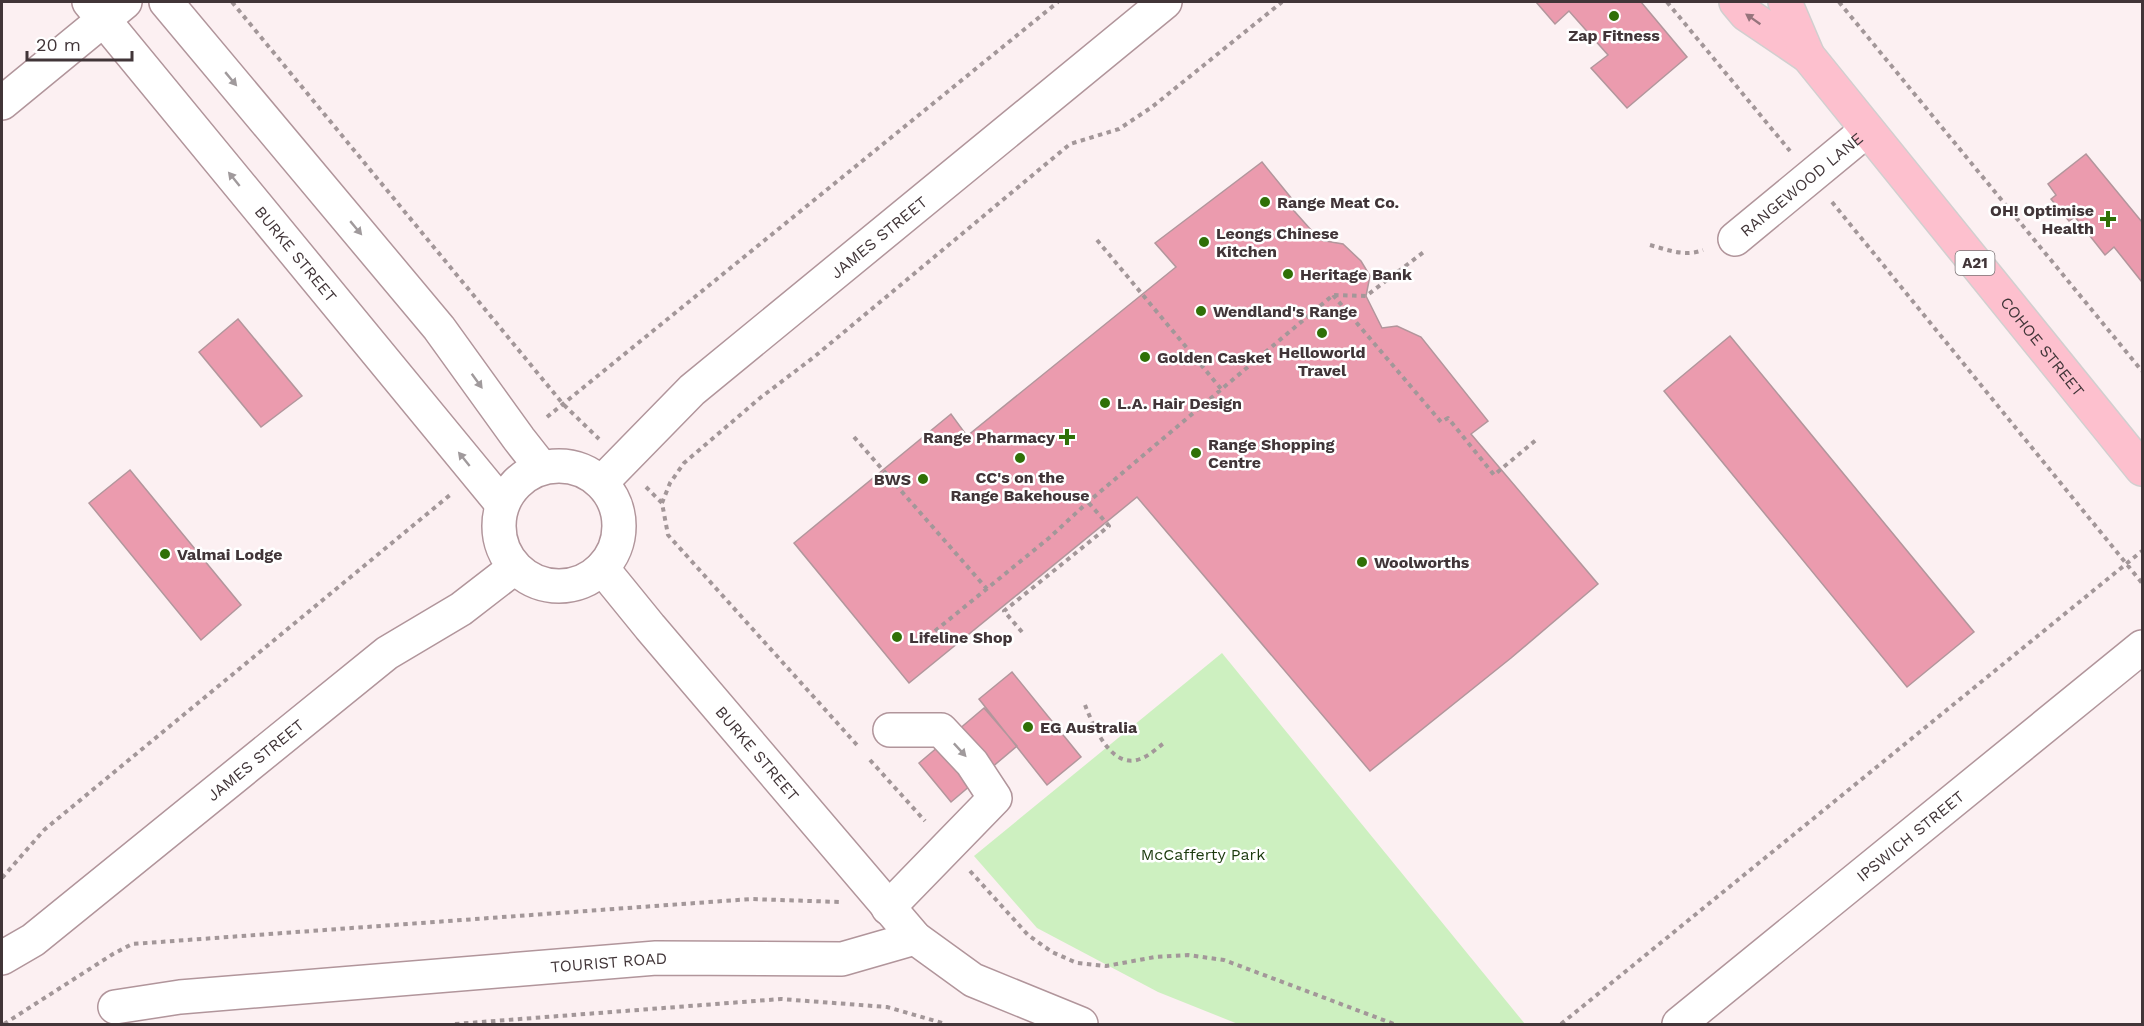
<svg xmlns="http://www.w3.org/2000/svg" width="2144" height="1026" font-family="'Work Sans',sans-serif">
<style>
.green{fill:#cdf0c0}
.building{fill:#eb9bae;stroke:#b2969c;stroke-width:1.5}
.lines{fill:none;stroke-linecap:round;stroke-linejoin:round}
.minor-casing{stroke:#b1959b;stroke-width:36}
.highway-casing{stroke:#d1cfcf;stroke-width:36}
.path{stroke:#a39799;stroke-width:4;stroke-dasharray:4.5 4.5;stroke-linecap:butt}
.minor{stroke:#fff;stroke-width:33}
.highway{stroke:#fdc0ce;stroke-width:33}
.oneway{fill:#96747c}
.oneway2{fill:#a09a9c}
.poi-dot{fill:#307007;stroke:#fff;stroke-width:2}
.labels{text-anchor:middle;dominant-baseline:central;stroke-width:5;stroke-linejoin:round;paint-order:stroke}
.shield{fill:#fff;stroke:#7a7274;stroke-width:1.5}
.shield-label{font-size:15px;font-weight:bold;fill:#413538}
.poi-label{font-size:16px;font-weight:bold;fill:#413538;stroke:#fff;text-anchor:start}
.street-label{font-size:16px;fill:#413538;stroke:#fff}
.park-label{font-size:16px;fill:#1b390d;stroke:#fff}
</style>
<rect width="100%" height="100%" fill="#fcf0f2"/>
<path class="green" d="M1222,653L1525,1024H1238L1158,992L1037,928L974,856Z"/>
<path class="building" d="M1536,2H1641L1687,57L1627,108L1591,68L1608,55L1569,11L1555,24Z
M2086,154L2142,222V282L2114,247L2105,255L2075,217L2069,221L2051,199L2056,195L2048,184Z
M1262,162L1292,199L1287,203L1320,240L1343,244L1361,261L1370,276L1366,296L1382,328L1397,326L1421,337L1488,421L1471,434L1598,584L1511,658L1370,771L1137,497L909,683L794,543L951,414L967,436L1176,267L1155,243Z
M238,319L302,396L261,427L199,352Z
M1730,336L1974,632L1907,687L1664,391Z
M130,470L241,605L201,640L89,503Z
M1012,672L1081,757L1047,785L979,699Z
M984,708L1017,746L951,802L919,763Z"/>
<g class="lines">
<defs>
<g id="minor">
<path id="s1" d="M89,2L502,504"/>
<path d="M166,2L439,328L519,439L541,467"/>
<path d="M2,103L125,2"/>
<path id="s2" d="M1735,239L1867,130"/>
<circle cx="559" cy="526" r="60"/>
<path id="s3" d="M602,482L692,390L1165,2"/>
<path id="s4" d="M602,568L650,627L915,938L973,980L1081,1024"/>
<path d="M888,908L995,798L972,763L941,730H890"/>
<path id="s5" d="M2,958L33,940L387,653L461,609L514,568"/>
<path id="s6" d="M115,1007L180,997L656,958L842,959L915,938"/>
<path id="s7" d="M1679,1024L2142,647"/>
</g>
<g id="highway">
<path d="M1736,2L1746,14L1808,56"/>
<path id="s8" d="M1785,2L1808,56L2142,469"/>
</g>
</defs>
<use href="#minor" class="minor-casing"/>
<use href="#highway" class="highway-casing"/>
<path class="path" d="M232,2L563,404L599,439
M1667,2L1790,151
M1839,2L2142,371
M1832,202L2142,583
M1097,240L1222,390
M1650,245C1668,250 1685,257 1703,250
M1333,295L1441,422L1448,418L1494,475L1536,440
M547,417L1058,2
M854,437L987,589
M646,487L662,503L668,535L857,745
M662,503L670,483L684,463L760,398L814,357L1070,144L1119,129L1152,107L1282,2
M935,631L1049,538L1088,502L1333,295L1366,296L1425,251
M1022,632L1004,611L1109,526L1088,502
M1085,705C1093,725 1111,770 1140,759C1149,756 1157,748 1164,743
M870,760L925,821
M970,871L1028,935L1052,952L1077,963L1106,966L1155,957L1188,955L1224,960L1394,1024
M2,878L44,830L450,495
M4,1024L113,954L132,944L751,899L840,902
M455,1024L781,999L887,1007L946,1024
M1561,1024L2142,551"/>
<use href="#minor" class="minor"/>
<use href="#highway" class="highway"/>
</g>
<defs><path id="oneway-solid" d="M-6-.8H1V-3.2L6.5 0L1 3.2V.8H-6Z" transform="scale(1.5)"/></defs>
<use class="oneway" href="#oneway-solid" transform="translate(1753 19) rotate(-145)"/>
<g class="oneway2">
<use href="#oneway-solid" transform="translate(231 79) rotate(50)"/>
<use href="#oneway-solid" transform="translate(234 179) rotate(-129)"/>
<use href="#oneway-solid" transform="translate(356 228) rotate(50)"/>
<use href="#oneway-solid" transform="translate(477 381) rotate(54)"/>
<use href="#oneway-solid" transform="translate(464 459) rotate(-129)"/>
<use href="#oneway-solid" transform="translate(960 750) rotate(47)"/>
</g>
<g class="poi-dot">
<circle cx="1614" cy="16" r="6"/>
<circle cx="1265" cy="202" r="6"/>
<path d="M2105 210h6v6h6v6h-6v6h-6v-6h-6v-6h6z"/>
<circle cx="1204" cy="242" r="6"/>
<circle cx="1288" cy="274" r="6"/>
<circle cx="1201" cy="311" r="6"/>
<circle cx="1322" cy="333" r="6"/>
<circle cx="1145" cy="357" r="6"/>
<circle cx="1105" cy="403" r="6"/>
<path d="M1064 428h6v6h6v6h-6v6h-6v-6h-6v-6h6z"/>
<circle cx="1196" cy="453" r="6"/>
<circle cx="1020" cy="458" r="6"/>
<circle cx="923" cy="479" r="6"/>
<circle cx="165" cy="554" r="6"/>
<circle cx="1362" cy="562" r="6"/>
<circle cx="897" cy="637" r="6"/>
<circle cx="1028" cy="727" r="6"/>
</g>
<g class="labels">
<rect class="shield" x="1955.5" y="251" width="39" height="24" rx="4.5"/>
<g class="shield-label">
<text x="1975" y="263">A21</text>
</g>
<g class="poi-label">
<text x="1614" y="35" text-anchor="middle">Zap Fitness</text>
<text x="1277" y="202">Range Meat Co.</text>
<text x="2094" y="210" text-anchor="end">OH! Optimise<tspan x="2094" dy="18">Health</tspan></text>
<text x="1216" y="233">Leongs Chinese<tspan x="1216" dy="18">Kitchen</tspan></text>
<text x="1300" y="274">Heritage Bank</text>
<text x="1213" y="311">Wendland's Range</text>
<text x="1322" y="352" text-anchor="middle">Helloworld<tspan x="1322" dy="18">Travel</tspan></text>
<text x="1157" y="357">Golden Casket</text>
<text x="1117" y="403">L.A. Hair Design</text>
<text x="1055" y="437" text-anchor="end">Range Pharmacy</text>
<text x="1208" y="444">Range Shopping<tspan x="1208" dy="18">Centre</tspan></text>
<text x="1020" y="477" text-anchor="middle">CC's on the<tspan x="1020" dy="18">Range Bakehouse</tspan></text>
<text x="911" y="479" text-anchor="end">BWS</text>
<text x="177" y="554">Valmai Lodge</text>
<text x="1374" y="562">Woolworths</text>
<text x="909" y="637">Lifeline Shop</text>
<text x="1040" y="727">EG Australia</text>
</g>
<g class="street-label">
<text stroke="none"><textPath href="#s2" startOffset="86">RANGEWOOD LANE</textPath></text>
<text stroke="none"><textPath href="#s3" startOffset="370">JAMES STREET</textPath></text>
<text stroke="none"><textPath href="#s1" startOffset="326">BURKE STREET</textPath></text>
<text stroke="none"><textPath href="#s8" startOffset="432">COHOE STREET</textPath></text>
<text stroke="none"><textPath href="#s4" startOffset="242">BURKE STREET</textPath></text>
<text stroke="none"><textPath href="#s5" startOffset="322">JAMES STREET</textPath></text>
<text stroke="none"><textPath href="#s7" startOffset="298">IPSWICH STREET</textPath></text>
<text stroke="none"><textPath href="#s6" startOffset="496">TOURIST ROAD</textPath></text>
</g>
<g class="park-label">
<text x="1203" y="854">McCafferty Park</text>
</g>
</g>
<rect width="2144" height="1026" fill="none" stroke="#413538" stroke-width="6"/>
<path d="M27 51v9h105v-9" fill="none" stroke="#413538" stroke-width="3"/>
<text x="36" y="51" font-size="18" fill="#413538" stroke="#ffffff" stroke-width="4.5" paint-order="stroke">20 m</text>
</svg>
